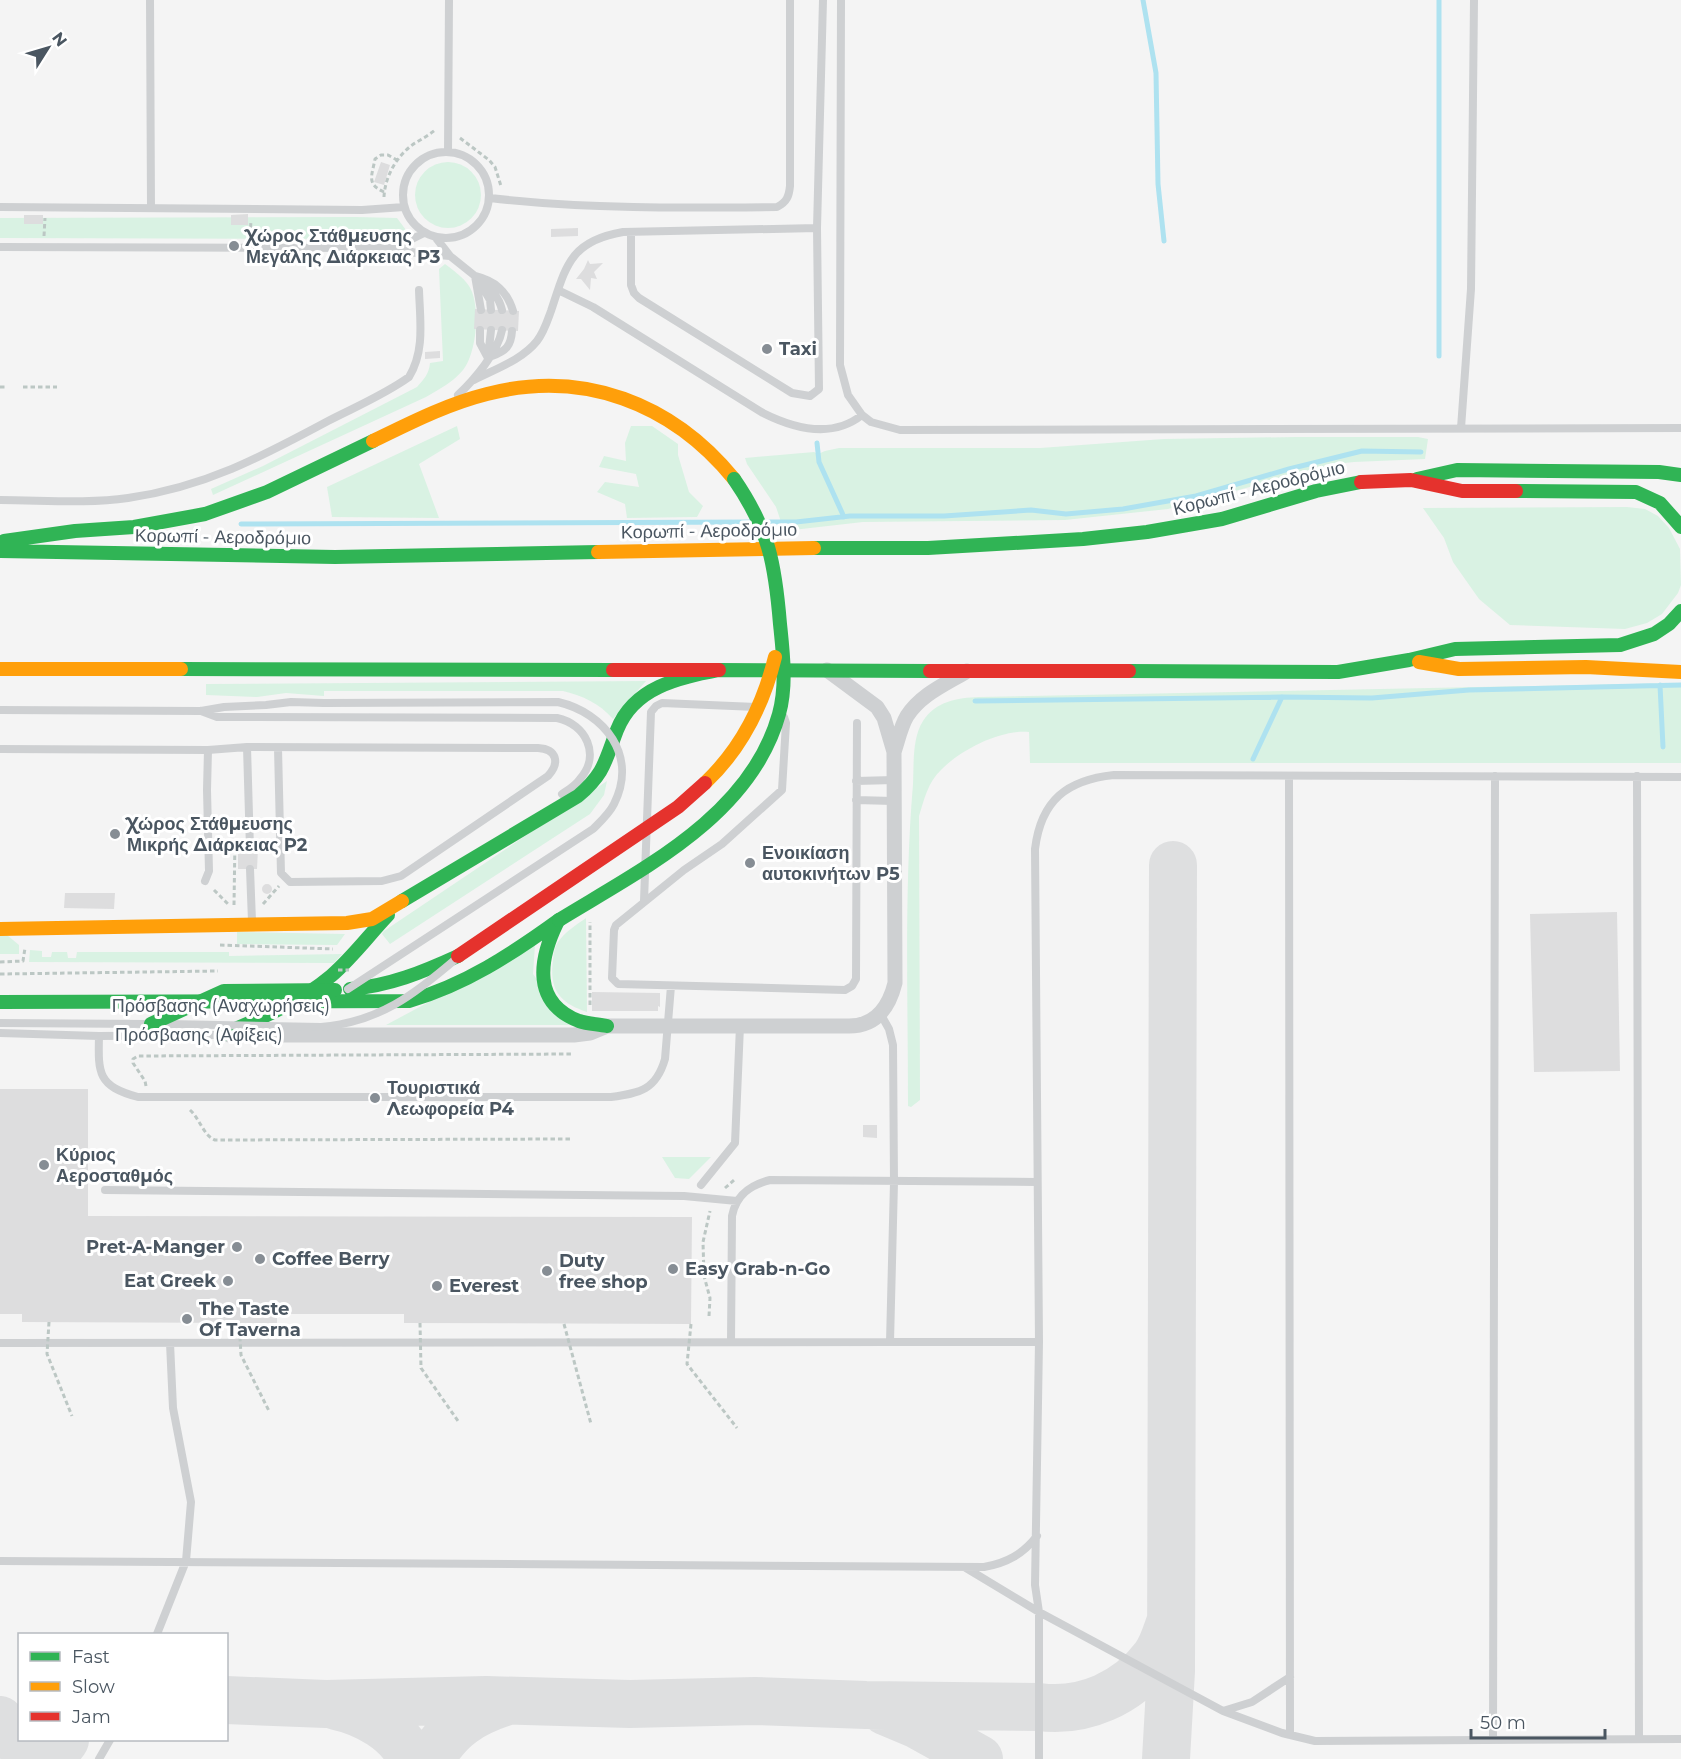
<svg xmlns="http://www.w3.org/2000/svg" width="1681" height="1759" font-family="Montserrat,sans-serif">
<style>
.green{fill:#d9f2e3}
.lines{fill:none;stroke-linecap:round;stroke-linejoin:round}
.stream{stroke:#aee2f0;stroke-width:5}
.taxiway{stroke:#dedfe0;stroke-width:48}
.building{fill:#ddddde}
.path{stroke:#bcc7c4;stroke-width:3;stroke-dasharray:4.5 3;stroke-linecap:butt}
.lane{stroke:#ced0d2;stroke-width:8}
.street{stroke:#ced0d2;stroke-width:15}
.fast{stroke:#30b455;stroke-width:14}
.slow{stroke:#ff9f0a;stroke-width:14}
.jam{stroke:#e5322d;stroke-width:14}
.path-bridge{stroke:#bcc7c4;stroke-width:3;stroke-dasharray:4.5 3;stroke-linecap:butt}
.lane-bridge{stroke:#ced0d2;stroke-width:8}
.fast-bridge{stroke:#30b455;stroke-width:14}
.slow-bridge{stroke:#ff9f0a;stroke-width:14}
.jam-bridge{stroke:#e5322d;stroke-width:14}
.poi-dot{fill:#868d94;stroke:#fff;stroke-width:2}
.labels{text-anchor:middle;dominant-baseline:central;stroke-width:6;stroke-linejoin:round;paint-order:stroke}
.poi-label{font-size:18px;font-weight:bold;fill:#4a5661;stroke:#fff;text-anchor:start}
.street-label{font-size:18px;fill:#4a5661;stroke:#fff}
</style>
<rect width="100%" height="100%" fill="#f4f4f4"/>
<path class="green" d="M415 195a33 33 0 1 1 66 0a33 33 0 1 1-66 0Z
M356,217L397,218L406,230C404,237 400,239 393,239L0,238V218Z
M445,264C453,270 463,277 469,286C481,304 477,353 463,370C453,382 440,389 426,397L213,495L211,489L263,466L417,387C424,379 429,374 430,363L443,361L439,269Z
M457,426L460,439L419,464L439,518L332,517L327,487Z
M631,426H652L678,444V455L689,492L703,506L697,517L627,518L625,504L597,492L605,482L639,487L636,474L599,467L604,456L626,461L625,443Z
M1296,437H1418L1428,439L1425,459L1354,462L1335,464L1168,509L1065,520L863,522L784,531L776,507L747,464L745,458L814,452L818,454L825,451L839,448H1040L1164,439Z
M1627,507L1645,509L1658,516L1669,528L1680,549L1681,585L1678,593L1662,614L1647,623L1625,629L1510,625L1479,599L1453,562L1444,538L1423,508Z
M646,681L613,719C599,703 583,696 563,691H324V696L286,693L257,697L206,695V684Z
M1681,683V763H1030L1029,732C1001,729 960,750 941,770C928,782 924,800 919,816L920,1100L911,1107L908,1106C908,999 904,890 913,784C914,764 912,738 923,721C936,701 957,698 979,697Z
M607,781L604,795L590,814L390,944L382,934L384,931Z
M586,918L587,1012C559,1003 549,989 553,960C554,953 554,948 558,942C565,932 576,925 586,918Z
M237,932L345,934L337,945L237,944Z
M0,935H7L19,945V954H0Z
M535,945L533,974L570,1025H386Z
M30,950L42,951V957H51L52,952H67L68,958H76L77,952H229V956L342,954L334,963L29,962Z
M662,1157H711L689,1179L675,1178Z"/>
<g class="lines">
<path class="stream" d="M1143,0L1156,73L1158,184L1164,241
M1439,0V356
M817,443L819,462L844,517
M765,522H796L850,516H944L1031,510L1066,514L1123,509L1196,496L1289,469L1362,451L1421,452
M241,524L753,522
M1660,685L1663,747
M975,701L1282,697L1372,698L1469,690L1681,685
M1253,759L1282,697"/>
<path class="taxiway" d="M226,1700L326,1704L486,1700L630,1704L755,1701L866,1705L1039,1707C1084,1713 1128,1693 1155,1657C1162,1648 1166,1634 1170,1623
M336,1706C365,1712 400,1731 411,1759
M885,1711L916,1724L979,1759
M0,1720L16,1738L28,1759
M51,1759L65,1740
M431,1759C449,1727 471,1713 505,1702
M1166,1759L1171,1671L1173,865"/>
</g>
<path class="building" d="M381,162L390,165L384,185L374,182Z
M248,214V225H231V215Z
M24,215H43V224H24Z
M578,228V236L551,237V229Z
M588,260L590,264L603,263L594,272L597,279L591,278L590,290L581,279H576L584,269Z
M475,309L519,311L518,331L474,329Z
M440,351V358L425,359V352Z
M238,848L258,849L257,869H238Z
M262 889a5 5 0 1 1 10 0a5 5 0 1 1-10 0Z
M65,893H115L114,909L64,908Z
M1617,912L1620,1071L1534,1072L1530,914Z
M592,992L660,993V1007L658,1006V1011H592Z
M0,1089H88V1216L692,1217L691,1324L404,1323V1314H277V1323L22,1322V1314H0Z
M863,1125H877V1138L863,1137Z"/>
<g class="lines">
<path class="path" d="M460,138L489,160L495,167L501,186
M384,192C366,184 372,176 375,159L381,155H388L397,160
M384,197C385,176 397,155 415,143C422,139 429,135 435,130
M250,235L251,221
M44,236L45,218
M0,387H6
M23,387H57
M214,890L228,904
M263,904L279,886
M234,905L235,839
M220,945L333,949
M0,962L23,961L25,948
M590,1005V922
M146,1086L145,1081L133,1063V1059L138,1056L573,1054
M190,1110C200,1119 203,1135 215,1140L572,1139
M725,1188L734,1180
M709,1316L710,1298L704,1276L703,1242L710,1211"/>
<path class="lane" d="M150,0L151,207
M841,0L840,365L848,395L862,415
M403 195a43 43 0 1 1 86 0a43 43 0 1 1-86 0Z
M448,152L449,0
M490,198C585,209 681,208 777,207C787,202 789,196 790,186V0
M0,207L362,210L404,207
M631,232V285L634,293L639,298L792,393L810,396L819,389L817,228L823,0
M436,238L450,256
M0,247L394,248L416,253L450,256L475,276L481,310
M394,248L424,233
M475,276C495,281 507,291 513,311
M481,281C492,290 499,297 502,310
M480,283L490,300L491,310
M558,290L593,307L763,413C795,429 832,439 862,415L871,422L900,430L1681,428
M480,330V343L488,358
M492,356C506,351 511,346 512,331
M488,358L491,330
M474,380C495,369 522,360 537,341C544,332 547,322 551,311C566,266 570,241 623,232L817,228
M458,395C474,380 498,352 502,330
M1461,428L1471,289L1474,0
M0,500C42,500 87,504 128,498C205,487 261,457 328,421C355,407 384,395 409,377C425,351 420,321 419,290
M0,710L201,711L224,707L266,705L291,702L324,703
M201,711L217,717L557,718C586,724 601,755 580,779C575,786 568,790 562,794
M784,717L786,723L782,790L722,844L684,870L616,925L614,930L612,978L618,984L845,990L852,986L856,979L857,723
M247,747L250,849
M0,749L208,750L207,790L209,871L205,881
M208,750L247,747L538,748C557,749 560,763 548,776L401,876L382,881L290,882L281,873L278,748
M1289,776L1290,1735
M1637,776L1639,1739
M856,781L894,780
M856,800L893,801
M250,869L252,921
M644,901L651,712L656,706L662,703L756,707
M880,1013L889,1029L893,1045L894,1182L890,1342H1039L1035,1585L1039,1612V1759
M0,1023L148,1024
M0,1033L99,1036L220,1035
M99,1036C98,1074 98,1086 138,1097H611C640,1093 656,1090 665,1059L671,986
M701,1185L735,1143L740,1026
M105,1190L684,1196L737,1201
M731,1342L732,1216C736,1195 750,1185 770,1180L1037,1182
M1039,1342L1035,849C1041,800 1067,780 1114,775L1681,777
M0,1343L890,1342
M0,1561L984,1567C1007,1563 1023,1554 1037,1536
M966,1568L1039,1612L1223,1711L1282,1733L1315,1741L1681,1739
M157,1634L186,1561L191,1502L173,1408L170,1343
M1223,1711L1252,1702L1290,1677
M1493,1740L1495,776
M99,1759L110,1740"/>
<path class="street" d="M894,752C898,740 901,726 907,716C921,694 946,684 967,671
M229,1035H574L590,1033L607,1026H849C876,1026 889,1007 895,983L894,752L884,718L877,707L827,670"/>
<path class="fast" d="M1417,479L1457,470L1659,472L1681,475
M1516,491L1636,492L1660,503L1681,527
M4,541L75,531L134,527L205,514L267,492L373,441
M814,548H928L1083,539L1147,532L1222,519L1316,491L1361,482
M0,551L335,557L598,552
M181,669L613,670
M1129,671L1338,672L1409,660L1455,649L1620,645L1654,634L1669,624L1681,611
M402,901L578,796C605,773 605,761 617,730C634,687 678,678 719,670L930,671
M557,923C539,960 532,1003 579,1021C588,1024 598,1024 607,1026
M350,989C389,986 423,972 458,956
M0,1002L409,1001C465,985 512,954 559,920
M221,1035C259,1019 299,1003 331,976C352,958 369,935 388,915"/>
<path class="slow" d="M373,441C410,423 447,404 487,394C583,369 672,403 734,479
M598,552L814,548
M1419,662L1459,669L1586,667L1681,672
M0,669H181
M0,929L347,923L372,919L402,901"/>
<path class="jam" d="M1361,482L1411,480L1462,491H1516
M613,670H719
M930,671H1129"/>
<path class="path-bridge" d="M338,970H349
M0,974L218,971
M49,1322L47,1354L72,1416
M239,1322L241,1355L269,1411
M420,1323L421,1368L458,1421
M564,1324L591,1424
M691,1324L687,1364L737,1428"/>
<path class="lane-bridge" d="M324,703L558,702C605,713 638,756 614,804C609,814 601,821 593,829L348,989
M168,1024L321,1027C379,1022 414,995 457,958"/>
<path class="fast-bridge" d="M559,920C642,869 751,816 779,714C787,685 783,653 780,624C775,563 769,530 734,479
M151,1024L224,991L335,990"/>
<path class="slow-bridge" d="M705,783C742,748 763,706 775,657"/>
<path class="jam-bridge" d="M458,956L678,807L705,783"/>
</g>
<g class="poi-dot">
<circle cx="234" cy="246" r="6"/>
<circle cx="767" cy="349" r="6"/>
<circle cx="115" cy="834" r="6"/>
<circle cx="750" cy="863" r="6"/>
<circle cx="375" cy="1098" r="6"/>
<circle cx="44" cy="1165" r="6"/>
<circle cx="237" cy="1247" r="6"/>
<circle cx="260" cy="1259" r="6"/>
<circle cx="673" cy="1269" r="6"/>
<circle cx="547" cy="1271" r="6"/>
<circle cx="228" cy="1281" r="6"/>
<circle cx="437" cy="1286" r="6"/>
<circle cx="187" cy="1319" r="6"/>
</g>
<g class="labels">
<g class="poi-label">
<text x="246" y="236">Χώρος Στάθμευσης<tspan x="246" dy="21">Μεγάλης Διάρκειας P3</tspan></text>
<text x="779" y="349">Taxi</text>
<text x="127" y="824">Χώρος Στάθμευσης<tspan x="127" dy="21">Μικρής Διάρκειας P2</tspan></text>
<text x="762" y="853">Ενοικίαση<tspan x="762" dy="21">αυτοκινήτων P5</tspan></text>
<text x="387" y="1088">Τουριστικά<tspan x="387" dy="21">Λεωφορεία P4</tspan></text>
<text x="56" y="1155">Κύριος<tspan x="56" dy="21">Αεροσταθμός</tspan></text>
<text x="225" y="1247" text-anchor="end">Pret-A-Manger</text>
<text x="272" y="1259">Coffee Berry</text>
<text x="559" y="1261">Duty<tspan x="559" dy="21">free shop</tspan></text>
<text x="685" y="1269">Easy Grab-n-Go</text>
<text x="216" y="1281" text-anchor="end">Eat Greek</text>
<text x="449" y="1286">Everest</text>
<text x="199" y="1309">The Taste<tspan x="199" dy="21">Of Taverna</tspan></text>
</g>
<g class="street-label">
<text transform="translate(1259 488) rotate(-14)">Κορωπί - Αεροδρόμιο</text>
<text transform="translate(709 531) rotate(-1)">Κορωπί - Αεροδρόμιο</text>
<text transform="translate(223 537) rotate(1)">Κορωπί - Αεροδρόμιο</text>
<text x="221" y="1006">Πρόσβασης (Αναχωρήσεις)</text>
<text x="199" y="1035">Πρόσβασης (Αφίξεις)</text>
</g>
</g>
<rect x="18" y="1633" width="210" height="108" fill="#ffffff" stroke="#b7bbc0" stroke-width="1.5"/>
<rect x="30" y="1652" width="30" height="9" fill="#30b455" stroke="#b7bbc0" stroke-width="1.5"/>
<text x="72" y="1663" font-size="18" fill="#4a5661">Fast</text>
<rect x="30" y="1682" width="30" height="9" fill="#ff9f0a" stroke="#b7bbc0" stroke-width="1.5"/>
<text x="72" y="1693" font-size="18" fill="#4a5661">Slow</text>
<rect x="30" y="1712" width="30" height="9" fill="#e5322d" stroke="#b7bbc0" stroke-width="1.5"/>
<text x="72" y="1723" font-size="18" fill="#4a5661">Jam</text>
<g transform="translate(48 48) rotate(53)" stroke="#ffffff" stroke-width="4.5" paint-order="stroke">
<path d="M0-4.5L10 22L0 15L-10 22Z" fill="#4a5661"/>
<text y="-9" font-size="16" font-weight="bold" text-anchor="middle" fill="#4a5661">N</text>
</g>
<path d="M1471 1729v9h134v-9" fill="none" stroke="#4a5661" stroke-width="3"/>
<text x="1480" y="1729" font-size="18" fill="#4a5661" stroke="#ffffff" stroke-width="4.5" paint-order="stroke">50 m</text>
</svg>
